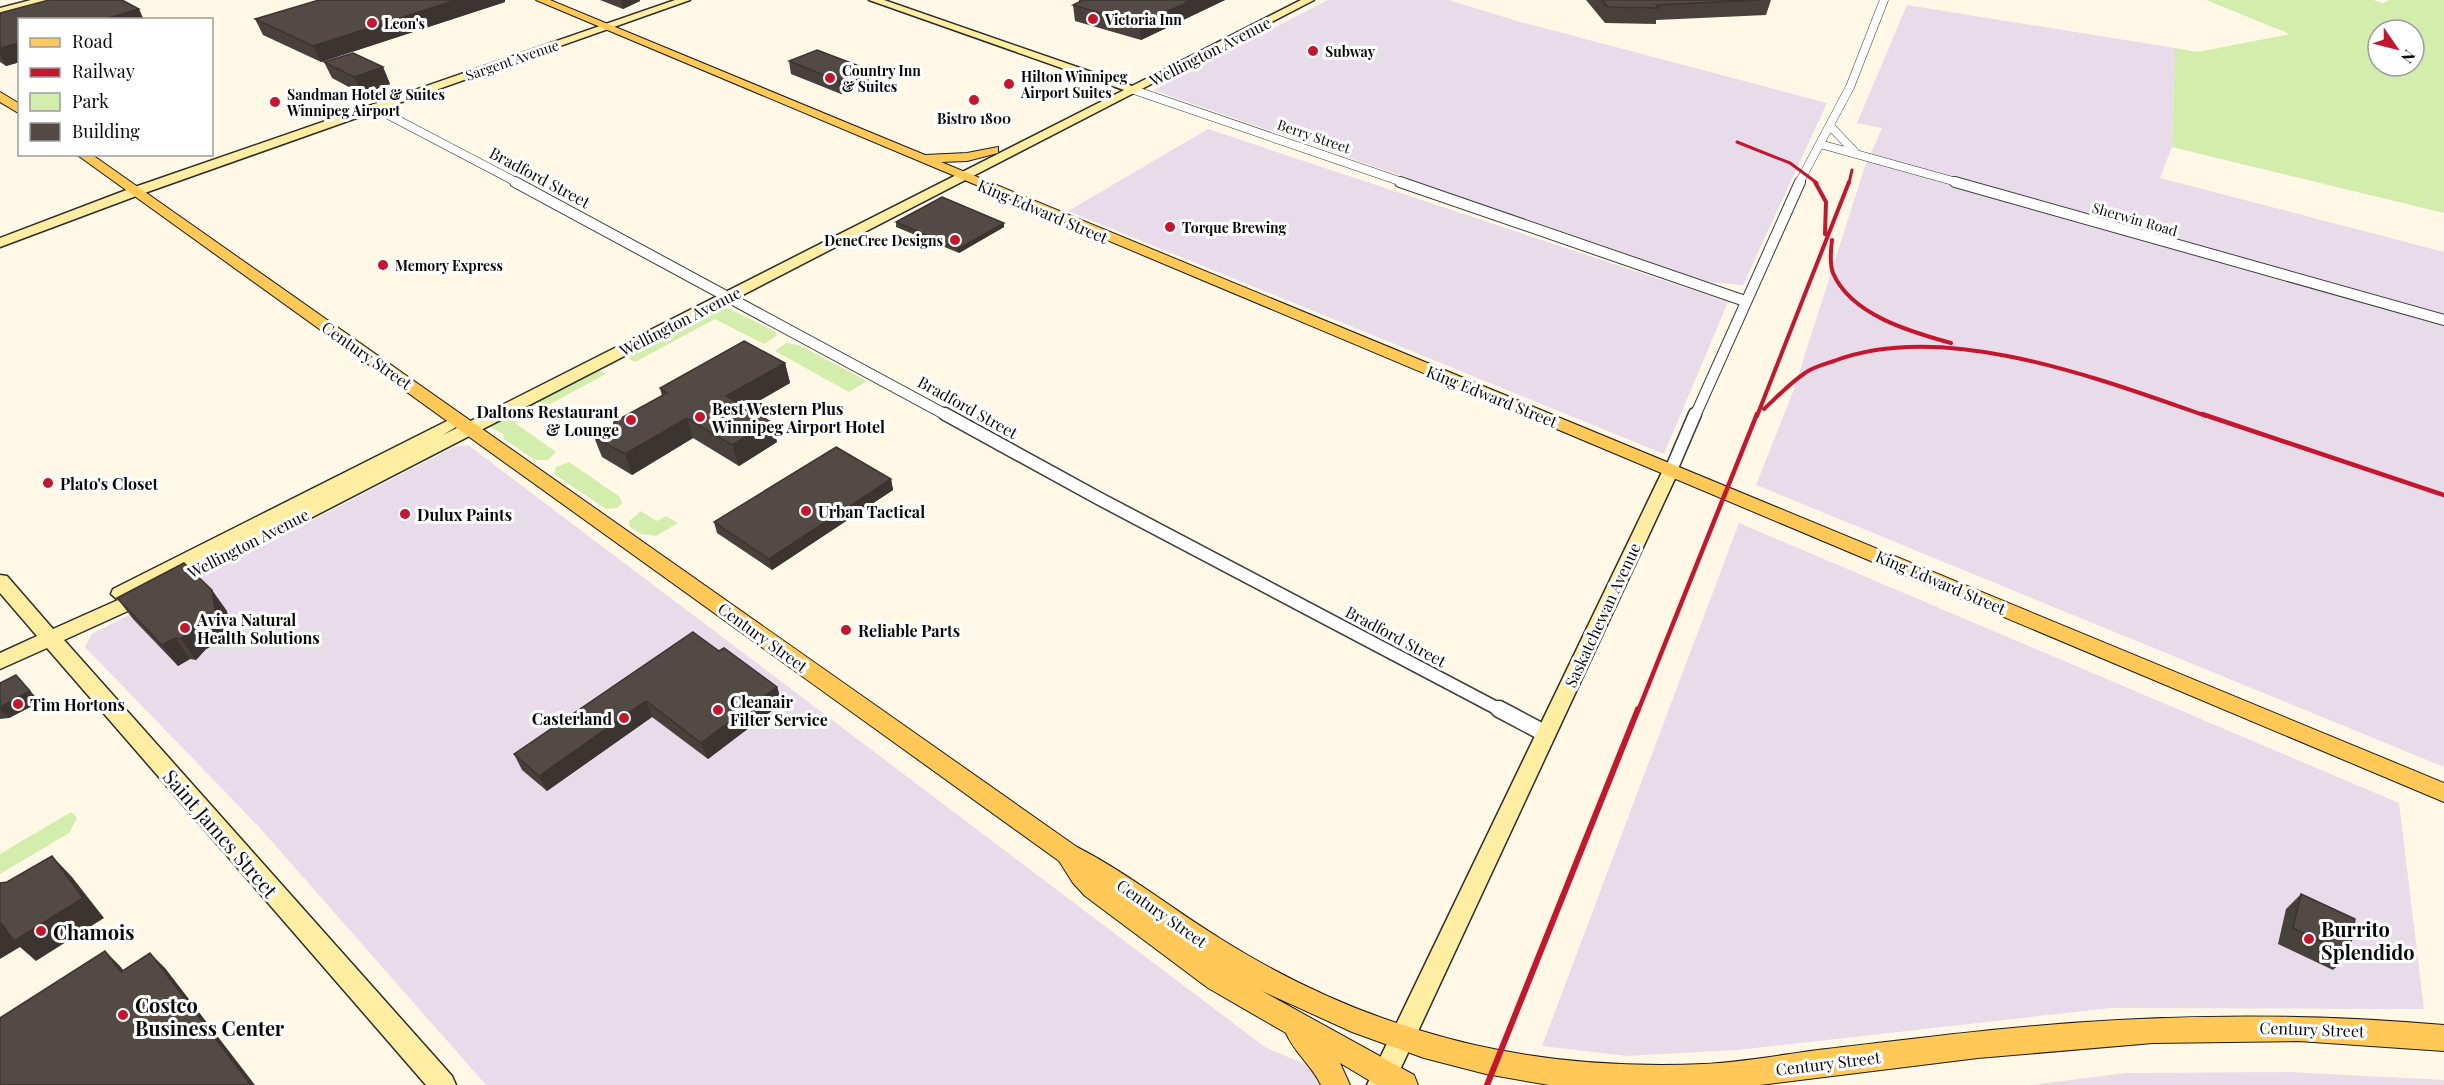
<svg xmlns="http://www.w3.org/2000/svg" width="2444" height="1085" font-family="'Playfair Display',serif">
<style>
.industrial{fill:#e8dceb}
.green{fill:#d3edad;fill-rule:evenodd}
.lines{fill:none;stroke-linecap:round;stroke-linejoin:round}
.street-far3-casing{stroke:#3d3d3d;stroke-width:9}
.street-far2-casing{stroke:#3d3d3d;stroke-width:12}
.street-far1-casing{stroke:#3d3d3d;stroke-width:15}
.street-casing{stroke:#3d3d3d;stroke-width:19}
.secondary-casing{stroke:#2c2c2c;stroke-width:3}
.primary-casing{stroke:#1b1b1b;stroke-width:2}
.street-far3{stroke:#fff;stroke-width:8}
.street-far2{stroke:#fff;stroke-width:10}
.street-far1{stroke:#fff;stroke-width:12}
.street{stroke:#fff;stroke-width:16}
.secondary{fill:#ffeda2;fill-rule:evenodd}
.primary{fill:#ffc857;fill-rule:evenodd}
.rail-far3{stroke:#c6162d;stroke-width:3}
.rail-far2{stroke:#c6162d;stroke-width:4}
.rail-far1{stroke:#c6162d;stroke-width:4.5}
.rail{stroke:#c6162d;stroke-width:6}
.wall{fill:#48403b}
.shaded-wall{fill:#3b3430}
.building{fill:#544a45;stroke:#3b3430;stroke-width:1.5}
.poi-dot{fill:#c6162d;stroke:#fff;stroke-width:2}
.labels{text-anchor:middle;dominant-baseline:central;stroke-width:6;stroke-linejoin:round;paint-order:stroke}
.far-poi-label{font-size:14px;font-weight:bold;fill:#0a0a0a;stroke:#fff;text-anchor:start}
.far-street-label{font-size:14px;fill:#0a0a0a;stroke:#fff}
.street-label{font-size:16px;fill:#0a0a0a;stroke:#fff}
.poi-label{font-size:16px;font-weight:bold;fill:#0a0a0a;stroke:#fff;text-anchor:start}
.near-street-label{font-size:20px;fill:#0a0a0a;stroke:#fff}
.near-poi-label{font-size:20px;font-weight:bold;fill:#0a0a0a;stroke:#fff;text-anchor:start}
</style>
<rect width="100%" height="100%" fill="#fff8e7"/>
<path class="industrial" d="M1328,0H1449L1517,21L1827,103L1743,285L1708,282L1153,90Z
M1907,5L2175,48L2172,147L2160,178L2444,252V767L1756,485L1793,392L1864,169L1882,128L1857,123Z
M1208,129L1728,302L1664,454L1068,211Z
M468,445L1265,1047L1353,1085H486L259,827L85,647L92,634L454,447Z
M1739,523L2399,803L2424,1009L2111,1008L1737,1050L1627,1056L1542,1046Z
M2289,1072L2444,1080V1085H2030L2126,1073Z"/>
<path class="green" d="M2206,0H2373L2383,3L2390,0H2444V213L2172,147L2175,48L2197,52L2290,34ZM2378,30H2414V66H2378Z
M724,306L776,332V336L764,344L715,319L635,362L626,357Z
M786,343L799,345L867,381L849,392L775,351Z
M599,370L606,374L515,423L556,452L548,460H535L504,439L503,434L490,427Z
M569,462L620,497L622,503L617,508L606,509L554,474L556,467Z
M641,511L657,521L666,516L678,523L656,536L641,534L630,527L629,521Z
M71,812L77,818L69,833L0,874V854Z"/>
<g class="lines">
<defs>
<path id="street-far3" d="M1134,90L1405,183
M375,108L518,183
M1830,126L1854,151
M1820,144L1960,183
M1799,183L1850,87L1884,0"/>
<path id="street-far2" d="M515,182L948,416
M1400,182L1745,301
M1955,182L2444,320
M1695,416L1800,182"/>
<path id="street-far1" d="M945,414L1098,498L1502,711
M1671,470L1695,414"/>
<path id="street" d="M1499,709L1546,734"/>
<path id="secondary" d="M31,0H48L0,14V8Z
M675,0H690L139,195L0,247V238L129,189Z
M869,0H884L1132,86L1301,0H1314L177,587H163L162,581L146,589L154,595L152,600L64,640L452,1076L456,1085H426L47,648L0,669V653L37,636L0,593V575L7,576L53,629L118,600L111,594L113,589L447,421L453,419L461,424L443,435L1124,90Z
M1671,465L1679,470L1393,1085H1367L1663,470Z"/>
<path id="primary" d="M536,0H550L925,155L967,153L998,147V153L967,161L941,162L2444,783V802Z
M0,92L20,104V114L0,102Z
M76,154H91L1077,847C1128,873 1172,909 1221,939C1283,978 1351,1010 1422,1031C1513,1059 1609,1068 1704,1064C1742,1062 1780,1055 1818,1050C1879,1043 1940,1035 2002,1029C2150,1014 2296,1012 2444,1025V1051L2298,1041L2153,1043L1978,1058L1760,1085H1549L1486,1074L1424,1058L1352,1032L1262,991L1414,1075L1418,1085H1377L1340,1063L1350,1085H1321C1312,1066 1294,1052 1286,1033L1208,988L1085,896L1073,883L1059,861Z"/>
</defs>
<use href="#street-far3" class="street-far3-casing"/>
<use href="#street-far2" class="street-far2-casing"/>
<use href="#street-far1" class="street-far1-casing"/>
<use href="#street" class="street-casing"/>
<use href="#secondary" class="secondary-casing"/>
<use href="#primary" class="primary-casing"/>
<use href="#street-far3" class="street-far3"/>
<use href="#street-far2" class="street-far2"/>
<use href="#street-far1" class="street-far1"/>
<use href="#street" class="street"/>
<use href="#secondary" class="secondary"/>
<use href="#primary" class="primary"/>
<path class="rail-far3" d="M1737,142L1790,163L1817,183
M1849,183L1852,170"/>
<path class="rail-far2" d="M1815,182L1826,202L1825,234
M1832,240C1831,250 1829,263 1833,273C1851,315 1911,332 1951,343
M1764,409C1777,397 1790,383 1805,373C1813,367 1825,364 1834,361C1944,319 2100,379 2206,416
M1757,416L1849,182"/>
<path class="rail-far1" d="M2202,414L2444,495
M1638,711L1757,414"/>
<path class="rail" d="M1487,1085L1638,709"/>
</g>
<path class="wall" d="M600,0H640V1L623,9Z
M1079,0H1225L1141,40L1075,21L1073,5L1079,2Z
M1586,0H1771L1766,15L1656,20V24L1605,23Z
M505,2L321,62L263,35L255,19Z
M0,13L20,20V62L6,66L0,62Z
M789,61L869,82L841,94L791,74Z
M324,62L383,67L390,84L362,94L332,78Z
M896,222L1004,227L959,253L896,227Z
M785,363L790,383L747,408L771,422L777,442L739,466L693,438L632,475L602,457L594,437L614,426L662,396L660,388Z
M891,479L893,490L772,570L717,533L714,522Z
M117,598L227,611L230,637L206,649L196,660L190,659L178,666L133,619Z
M719,651L777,687L782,703L708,759L652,717L547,791L522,770L514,754Z
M16,675L40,702L9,718L0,719V683Z
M2301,894L2349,955L2333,970L2278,944L2286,909Z"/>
<path class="shaded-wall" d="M456,0H505V2L321,62L313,46Z
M621,0H640V1L623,9Z
M1192,0H1225L1141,40L1140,24Z
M139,9L144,20H101Z
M20,43V62L6,66L0,55V48Z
M383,67L390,84L362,94L354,77Z
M867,69L869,82L841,94L838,81Z
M1004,223V227L959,253L958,249Z
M785,363L790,383L732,416L726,396Z
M687,418L693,438L632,475L625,454Z
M771,422L777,442L739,466L732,445Z
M891,479L893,490L772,570L769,559Z
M212,590L227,611L230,637L206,649L196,660L181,639Z
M175,638L190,659L178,666L162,645Z
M777,687L782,703L708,759L701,743Z
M30,691L40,702L9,718L0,709V707Z
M646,701L652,717L547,791L539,776Z
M52,856L72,877L104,918L36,961L20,947L0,959V926L2,924Z
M105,951L120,966L136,987L121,972Z
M150,953L165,968L255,1085H251Z"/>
<path class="building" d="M49,0H122L139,9L101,20H20V43L0,48V13Z
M319,0H456L313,46L255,19Z
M1082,0H1192L1140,24L1073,5L1083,0Z
M1602,0H1759L1656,5L1659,8L1608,7Z
M817,50L867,69L838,81L789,61Z
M353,53L383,67L354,77L324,62Z
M942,197L1004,223L958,249L896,222Z
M744,341L785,363L726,396L771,422L732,445L687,418L625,454L594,437L614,426V422L667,393L660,388Z
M836,447L891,479L769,559L714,522Z
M184,563L212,590L216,616L191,628L181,639L175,638L162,645L117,598Z
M693,632L719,651L724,648L777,687L701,743L646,701L539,776L514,754Z
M16,675L30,691L0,707V683Z
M52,856L83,898L14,941L2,924L0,926V883L7,882Z
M2301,894L2355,919L2349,955L2293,928Z
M105,951L121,972L150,953L251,1085H0V1018Z"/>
<g class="poi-dot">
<circle cx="1093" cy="19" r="6"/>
<circle cx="372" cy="23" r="6"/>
<circle cx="1313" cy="51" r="6"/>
<circle cx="830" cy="78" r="6"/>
<circle cx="1009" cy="84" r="6"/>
<circle cx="974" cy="100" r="6"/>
<circle cx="275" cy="102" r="6"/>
<circle cx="1170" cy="227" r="6"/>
<circle cx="955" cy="240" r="6"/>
<circle cx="383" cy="265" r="6"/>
<circle cx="700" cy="417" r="6"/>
<circle cx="631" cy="420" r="6"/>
<circle cx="48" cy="483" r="6"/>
<circle cx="806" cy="511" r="6"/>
<circle cx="405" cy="514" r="6"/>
<circle cx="185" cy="628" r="6"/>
<circle cx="846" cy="630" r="6"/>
<circle cx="18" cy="704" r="6"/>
<circle cx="718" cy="710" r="6"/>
<circle cx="624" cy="718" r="6"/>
<circle cx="41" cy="931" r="6"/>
<circle cx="2309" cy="939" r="6"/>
<circle cx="123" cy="1015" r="6"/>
</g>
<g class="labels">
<g class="far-poi-label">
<text x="1105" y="19">Victoria Inn</text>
<text x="384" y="23">Leon's</text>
<text x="1325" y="51">Subway</text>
<text x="842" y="70">Country Inn<tspan x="842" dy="16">&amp; Suites</tspan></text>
<text x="1021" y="76">Hilton Winnipeg<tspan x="1021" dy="16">Airport Suites</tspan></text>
<text x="287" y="94">Sandman Hotel &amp; Suites<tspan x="287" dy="16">Winnipeg Airport</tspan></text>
<text x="974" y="118" text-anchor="middle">Bistro 1800</text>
<text x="1182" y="227">Torque Brewing</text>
<text x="943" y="240" text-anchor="end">DeneCree Designs</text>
<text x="395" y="265">Memory Express</text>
</g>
<g class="far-street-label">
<text transform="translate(512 60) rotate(-19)">Sargent Avenue</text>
<text transform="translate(1314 136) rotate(19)">Berry Street</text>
<text transform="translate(2135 219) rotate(16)">Sherwin Road</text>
</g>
<g class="street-label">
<text transform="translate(1210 51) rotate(-27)">Wellington Avenue</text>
<text transform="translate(540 177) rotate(28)">Bradford Street</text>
<text transform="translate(1043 211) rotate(23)">King Edward Street</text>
<text transform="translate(680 321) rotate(-27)">Wellington Avenue</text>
<text transform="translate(367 355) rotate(35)">Century Street</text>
<text transform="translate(1492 396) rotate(22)">King Edward Street</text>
<text transform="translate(968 407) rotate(29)">Bradford Street</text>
<text transform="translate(248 543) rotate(-27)">Wellington Avenue</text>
<text transform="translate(1941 582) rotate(23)">King Edward Street</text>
<text transform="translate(1602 615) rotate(-65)">Saskatchewan Avenue</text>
<text transform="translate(1396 636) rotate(28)">Bradford Street</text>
<text transform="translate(763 637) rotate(36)">Century Street</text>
<text transform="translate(1162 913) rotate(35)">Century Street</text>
<text transform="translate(2312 1029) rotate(2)">Century Street</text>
<text transform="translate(1828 1063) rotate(-7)">Century Street</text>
</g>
<g class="poi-label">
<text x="712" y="408">Best Western Plus<tspan x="712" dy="18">Winnipeg Airport Hotel</tspan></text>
<text x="619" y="411" text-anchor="end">Daltons Restaurant<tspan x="619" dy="18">&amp; Lounge</tspan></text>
<text x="60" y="483">Plato's Closet</text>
<text x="818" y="511">Urban Tactical</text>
<text x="417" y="514">Dulux Paints</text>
<text x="197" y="619">Aviva Natural<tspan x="197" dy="18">Health Solutions</tspan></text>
<text x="858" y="630">Reliable Parts</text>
<text x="730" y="701">Cleanair<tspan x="730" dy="18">Filter Service</tspan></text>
<text x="30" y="704">Tim Hortons</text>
<text x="612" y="718" text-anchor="end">Casterland</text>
</g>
<g class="near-street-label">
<text transform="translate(221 833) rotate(49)">Saint James Street</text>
</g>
<g class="near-poi-label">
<text x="2321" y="928">Burrito<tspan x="2321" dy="23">Splendido</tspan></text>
<text x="53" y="931">Chamois</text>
<text x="135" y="1004">Costco<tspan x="135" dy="23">Business Center</tspan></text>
</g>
</g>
<rect x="18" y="18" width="195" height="138" fill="#ffffff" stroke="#9d9d9d" stroke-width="1.5"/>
<rect x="30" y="38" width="30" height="9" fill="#ffc857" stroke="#9d9d9d" stroke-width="1.5"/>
<text x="72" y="48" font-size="18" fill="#0a0a0a">Road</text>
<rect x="30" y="68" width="30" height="9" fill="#c6162d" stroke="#9d9d9d" stroke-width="1.5"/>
<text x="72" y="78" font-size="18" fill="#0a0a0a">Railway</text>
<rect x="30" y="93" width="30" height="18" fill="#d3edad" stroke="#9d9d9d" stroke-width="1.5"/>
<text x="72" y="108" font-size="18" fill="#0a0a0a">Park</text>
<rect x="30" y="123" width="30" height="18" fill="#544a45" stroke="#9d9d9d" stroke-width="1.5"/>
<text x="72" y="138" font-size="18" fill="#0a0a0a">Building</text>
<g transform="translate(2396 48) rotate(125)"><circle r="28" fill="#ffffff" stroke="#9d9d9d" stroke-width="1.5"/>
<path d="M0-4.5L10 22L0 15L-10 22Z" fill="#c6162d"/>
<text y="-9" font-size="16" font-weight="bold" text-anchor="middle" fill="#0a0a0a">N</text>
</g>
</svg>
